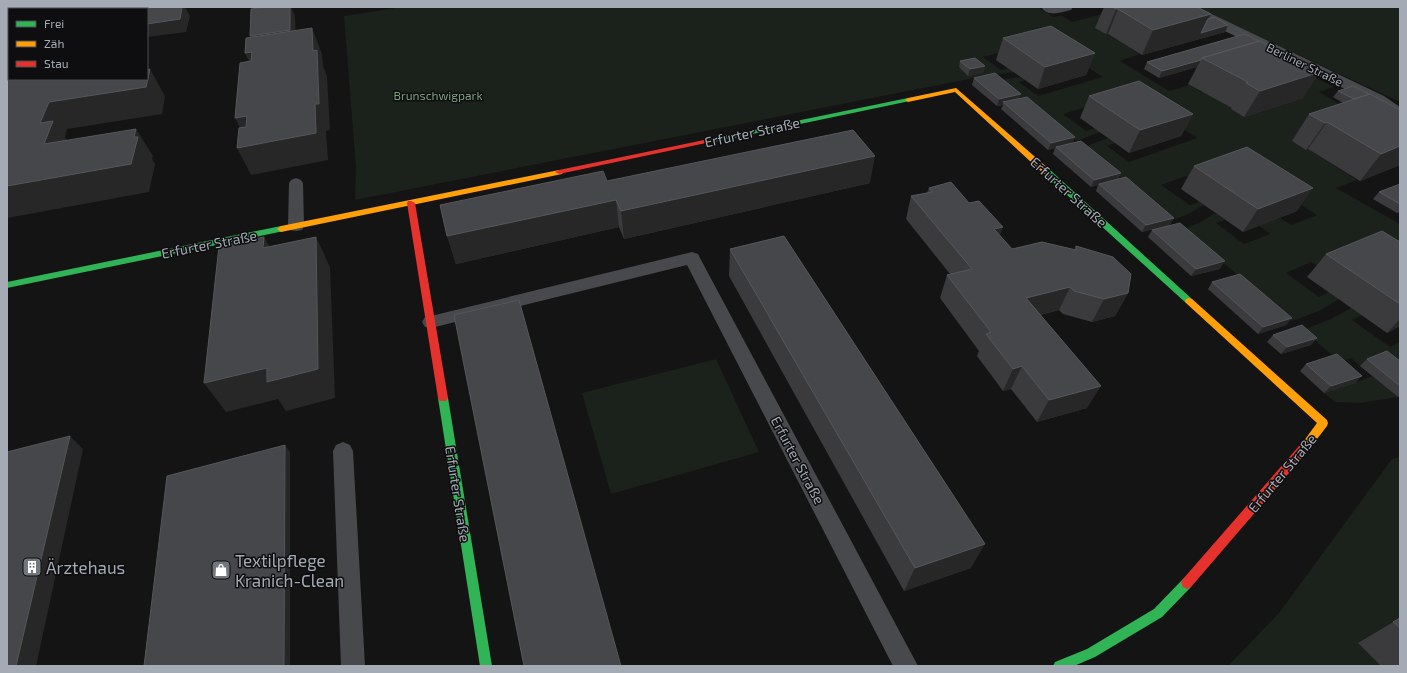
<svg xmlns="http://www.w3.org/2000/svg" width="1407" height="673" font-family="'Exo 2',sans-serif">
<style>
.green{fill:#1b211b}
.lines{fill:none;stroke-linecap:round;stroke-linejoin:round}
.lane{fill:#48494d;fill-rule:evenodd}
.street{fill:#48494d;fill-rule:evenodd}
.fast{fill:#30b455;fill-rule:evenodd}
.slow{fill:#ff9f0a;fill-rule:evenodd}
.jam{fill:#e5322d;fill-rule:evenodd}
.wall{fill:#3b3b3e}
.shaded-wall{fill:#272728}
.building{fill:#46474b;stroke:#55575b}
.labels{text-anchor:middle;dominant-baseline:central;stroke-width:3;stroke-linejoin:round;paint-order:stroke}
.far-street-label{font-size:12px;fill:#a5abb5;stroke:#0e0e10}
.far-park-label{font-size:12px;fill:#7d9f7d;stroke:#0e0e10}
.street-label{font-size:14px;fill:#a5abb5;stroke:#0e0e10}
.near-poi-label{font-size:17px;fill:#a5abb5;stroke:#0e0e10;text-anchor:start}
</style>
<rect width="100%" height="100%" fill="#141414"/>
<path class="green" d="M401,7H1038L1053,17L1061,15L1072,22L1128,7L1096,28L1132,48L1131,49L1140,54L1120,61L1169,91L1190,85L1201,92L1304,72L1334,87L1319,92L1340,104L1365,129L1306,150L1308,149L1357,180L1336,188L1400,224V278L1323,270L1311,262L1286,273L1319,297L1329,292L1339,299L1319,311L1292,321L1183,229L1199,223L1215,213L1225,220L1216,223L1244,244L1270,234L1259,226L1280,218L1291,225L1317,215L1287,196L1196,183L1186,176L1161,185L1190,205L1199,202L1204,205L1186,215L1172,220L1084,147L1108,138L1115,143L1107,146L1129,162L1197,138L1129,94L1063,114L1086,131L1095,128L1100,132L1077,141L999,80L1020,77L1025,80L1019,82L1038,96L1103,77L1046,41L983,57L1001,70L1008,68L1014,72L969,79L355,200L356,168L344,16Z
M1195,7H1400V102Z
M1351,308L1362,315L1352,320L1390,347L1400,342V362L1380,358L1360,366L1351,358L1340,362L1303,330L1331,319Z
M716,359L759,452L611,494L582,393Z
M1373,376L1398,397L1360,403L1335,402L1324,393Z
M1400,457V619L1381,666H1228L1279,613L1392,459Z"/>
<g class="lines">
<path class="lane" d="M296,178L301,180L303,183L304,226L302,230L296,231L290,230L288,226L289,183L291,180Z
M692,252L698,254L700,258L918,666H893L687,265L431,328L425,327L422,322L425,317L431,316Z
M343,442L350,445L353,451L365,666H341L333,451L336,445Z"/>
<path class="street" d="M90,7H116L114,9H88Z
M1041,7H1073L1071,10C1060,12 1049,18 1041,7Z
M1179,7H1197L1384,96L1400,107V119L1394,117L1372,102L1181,10Z
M7,18H9V26H7Z"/>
<path class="fast" d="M908,98L911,100L910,101L709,143L706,141L709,139Z
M1044,170H1050L1192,299L1193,301L1192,303H1186L1044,174Z
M281,226L285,229L284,231L7,288V282Z
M443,394L446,395L448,398L492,666H480L438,398L440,395Z
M1187,577L1191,579L1193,583L1191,587L1162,617L1095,657L1074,666H1053L1055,662L1087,649L1154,609L1183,579Z"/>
<path class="slow" d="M956,88L1050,170V174H1044L955,92L908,102L905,100L908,98Z
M559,170L563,172L562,174L281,232L277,229L281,226Z
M1189,298L1192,299L1327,420L1328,423L1327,426L1307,452L1303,453L1299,452L1298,449L1317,423L1186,303L1185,301L1186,299Z"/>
<path class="jam" d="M709,139L712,141L711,142L559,174L555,172L559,170Z
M408,201H411L415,203L448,398L446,401H440L438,398L407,203Z
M1303,445L1307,446L1308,449L1307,452L1191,587L1187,589L1183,587L1181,583L1183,579L1299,446Z"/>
</g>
<path class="wall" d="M1104,7H1197L1211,14L1208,19L1228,25L1225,32L1142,55L1108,34H1106L1095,28Z
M1245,34L1303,98L1244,117L1231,109L1232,108L1188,84L1197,67L1159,78L1144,69L1147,62Z
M1003,38L1095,53L1086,75L1038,89L996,60Z
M960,61L985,66L983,73L968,76L959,67Z
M974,78L1020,99L1072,143L1121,173L1118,179L1170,225L1142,232L1096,191L1098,185L1091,187L1053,154L1055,148L1048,150L1001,109L1003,105L997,106L972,85Z
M1338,91L1400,110V165L1360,181L1308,149L1306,150L1292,141L1309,114L1343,103L1333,97Z
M1089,96L1193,114L1181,136L1129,153L1080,118Z
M1194,166L1297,211L1243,232L1181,189Z
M607,181L870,183L624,239L619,227L456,264L447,236Z
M1400,184V212L1397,213L1373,199L1379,192Z
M929,188L1000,235L1012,249L1075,250L1076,246L1128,293L1115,316L1092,322L1063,314L1059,310L1040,315L1087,408L1037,422L1011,389L1003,391L977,356L979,351L940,298L947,275L950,274L906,219L911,196L927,193Z
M1152,230L1220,269L1191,276L1148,237Z
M1400,242V326L1387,333L1307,277L1326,254Z
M730,249L971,568L904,591L729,276Z
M1212,282L1292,318L1286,325L1258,334L1208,289Z
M1273,335L1317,338L1311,345L1281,354L1267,342Z
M1367,359L1400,360V396L1398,397L1360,366Z
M1306,364L1355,383L1324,393L1300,371Z
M1400,618V666H1381L1358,643Z"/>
<path class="shaded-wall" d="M182,7H185L190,16L186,32L147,37V24Z
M290,7H291L295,16L296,43L255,49L250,36Z
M1116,9H1118L1108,34H1106Z
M1211,14L1201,33L1228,25L1225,32L1142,55L1153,30Z
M312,28L322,54L323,66L327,76L330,130L326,131L328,160L251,175L237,148L313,51Z
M252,52L257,79L245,53Z
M1095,53L1086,75L1038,89L1045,67Z
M1201,60L1197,67L1159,78L1162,71Z
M985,66L983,73L968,76L970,69Z
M150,69L165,96L162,114L67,129L65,137L72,148L44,144L40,123L49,102Z
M1320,72L1303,98L1244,117L1260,91Z
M1021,94L1019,101L1003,102V105L997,106L999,99Z
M1193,114L1181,136L1129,153L1140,130Z
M247,116L249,145L235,118Z
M1327,122L1308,149L1306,150L1325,123Z
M136,129L153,156L152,159L155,164L149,192L7,218V186L134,137Z
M1075,137L1072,144L1056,147L1055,148L1048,150L1051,143Z
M1400,146V165L1360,181L1381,154Z
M875,156L870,183L624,239L621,211Z
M1121,173L1117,180L1099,184L1098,185L1091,187L1094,180Z
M1313,188L1297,211L1243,232L1258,209Z
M616,200L619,227L456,264L447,236Z
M1174,218L1170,225L1142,232L1146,225Z
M1003,227L994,250V229Z
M264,237L281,267L263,248Z
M316,237L330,267L335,398L286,411L278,399L226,412L204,383Z
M1225,261L1220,269L1191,276L1196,269Z
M1070,287L1059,310L1015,321L1026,298Z
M1128,293L1115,316L1092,322L1104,299Z
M1292,318L1286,325L1258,334L1263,327Z
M1400,319V326L1387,333Z
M1317,338L1311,345L1281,354L1287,347Z
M1022,366L1011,389L1003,391L1013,369Z
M1362,376L1355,383L1324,393L1331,386Z
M1101,386L1087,408L1037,422L1049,400Z
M70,436L83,449L36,666H16Z
M285,445L290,452V666H284Z
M985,544L971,568L904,591L915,568Z"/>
<path class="building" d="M156,7H182L180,19L147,24V9H142Z
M268,7H290V30L250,36L251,9Z
M1112,7H1197L1211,14L1153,30L1118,9H1116Z
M1214,17L1228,25L1201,33L1208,19Z
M1051,26L1095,53L1045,67L1003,38Z
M312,28L313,51L317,50L319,104H315L316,133L237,148L239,128L246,127L247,116L235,118L240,63L251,61L252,52L245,53L246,38Z
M1245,34L1259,41L1202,58L1201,60L1162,71L1147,62Z
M1260,41L1282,53L1320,72L1260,91L1246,83L1248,82L1202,58Z
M975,58L985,66L970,69L960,61Z
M150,69L146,87L49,102L40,123L53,121L44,144L136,129L134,137H138L131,164L7,186V79H147V70Z
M995,73L1021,94L999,99L974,78Z
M1139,81L1193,114L1140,130L1089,96Z
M1353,86L1369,94L1354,99L1338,91Z
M1370,94L1400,110V146L1381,154L1327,122L1325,123L1309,114Z
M1027,97L1075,137L1051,143L1003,102Z
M853,130L875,156L621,211L616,200L447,236L440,205L603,171L607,181Z
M1081,141L1121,173L1094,180L1056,147Z
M1247,147L1313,188L1258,209L1194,166Z
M1126,177L1174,218L1146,225L1099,184Z
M951,182L969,203L979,201L1003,227L994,229L1012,249L1042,242L1076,250V246L1113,257L1131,274L1128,293L1104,299L1074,291L1070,287L1026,298L1101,386L1049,400L1022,366L1013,369L986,334L991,332L947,275L972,269L911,196L932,192L929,188Z
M1400,184V204L1379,192Z
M1180,223L1225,261L1196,269L1152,230Z
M1382,231L1400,242V304L1326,254Z
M784,236L985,544L915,568L730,249Z
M264,237L263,248L316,237L318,369L267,382V368L204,383L219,246Z
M1240,274L1292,318L1263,327L1212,282Z
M519,300L621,666H524L454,315Z
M1302,325L1317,338L1287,347L1273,335Z
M1387,351L1400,361V386L1367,359Z
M1337,354L1362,376L1331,386L1306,364Z
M70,436L16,666H7V452Z
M285,445L284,666H144L167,476Z
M1400,618V628L1393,622Z"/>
<defs>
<symbol id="building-square" viewBox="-11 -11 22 22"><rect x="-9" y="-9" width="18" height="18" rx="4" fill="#72767d" stroke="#0e0e10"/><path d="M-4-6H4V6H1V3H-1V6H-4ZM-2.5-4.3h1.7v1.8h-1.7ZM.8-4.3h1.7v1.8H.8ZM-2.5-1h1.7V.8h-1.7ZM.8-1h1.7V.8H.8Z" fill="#fff"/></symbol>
<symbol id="shop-square" viewBox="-11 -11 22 22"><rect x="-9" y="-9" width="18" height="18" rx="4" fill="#72767d" stroke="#0e0e10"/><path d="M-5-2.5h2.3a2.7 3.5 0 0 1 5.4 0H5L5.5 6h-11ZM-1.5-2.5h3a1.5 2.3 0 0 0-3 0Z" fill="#fff"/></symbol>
</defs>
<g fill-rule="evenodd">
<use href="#building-square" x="21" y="556" width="22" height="22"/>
<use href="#shop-square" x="210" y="559" width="22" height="22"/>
</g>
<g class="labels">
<g class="far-street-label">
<text transform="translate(1305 64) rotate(26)">Berliner Straße</text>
</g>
<g class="far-park-label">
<text x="438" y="95">Brunschwigpark</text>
</g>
<g class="street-label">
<text transform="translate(752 132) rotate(-12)">Erfurter Straße</text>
<text transform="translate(1069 192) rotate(42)">Erfurter Straße</text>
<text transform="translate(209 244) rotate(-11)">Erfurter Straße</text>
<text transform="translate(798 460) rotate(62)">Erfurter Straße</text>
<text transform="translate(1282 473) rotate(-50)">Erfurter Straße</text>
<text transform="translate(458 494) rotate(81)">Erfurter Straße</text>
</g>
<g class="near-poi-label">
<text x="235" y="560">Textilpflege<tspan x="235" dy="20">Kranich-Clean</tspan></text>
<text x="46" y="567">Ärztehaus</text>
</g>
</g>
<rect width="1407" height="673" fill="none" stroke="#a5abb5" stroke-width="16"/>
<rect x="8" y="8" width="140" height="72" fill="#0e0e10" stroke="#4a4d52"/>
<rect x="16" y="21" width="20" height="6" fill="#30b455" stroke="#4a4d52"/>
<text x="44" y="28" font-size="12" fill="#a5abb5">Frei</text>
<rect x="16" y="41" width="20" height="6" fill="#ff9f0a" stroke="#4a4d52"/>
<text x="44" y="48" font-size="12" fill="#a5abb5">Zäh</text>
<rect x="16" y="61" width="20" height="6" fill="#e5322d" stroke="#4a4d52"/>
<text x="44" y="68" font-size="12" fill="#a5abb5">Stau</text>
</svg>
